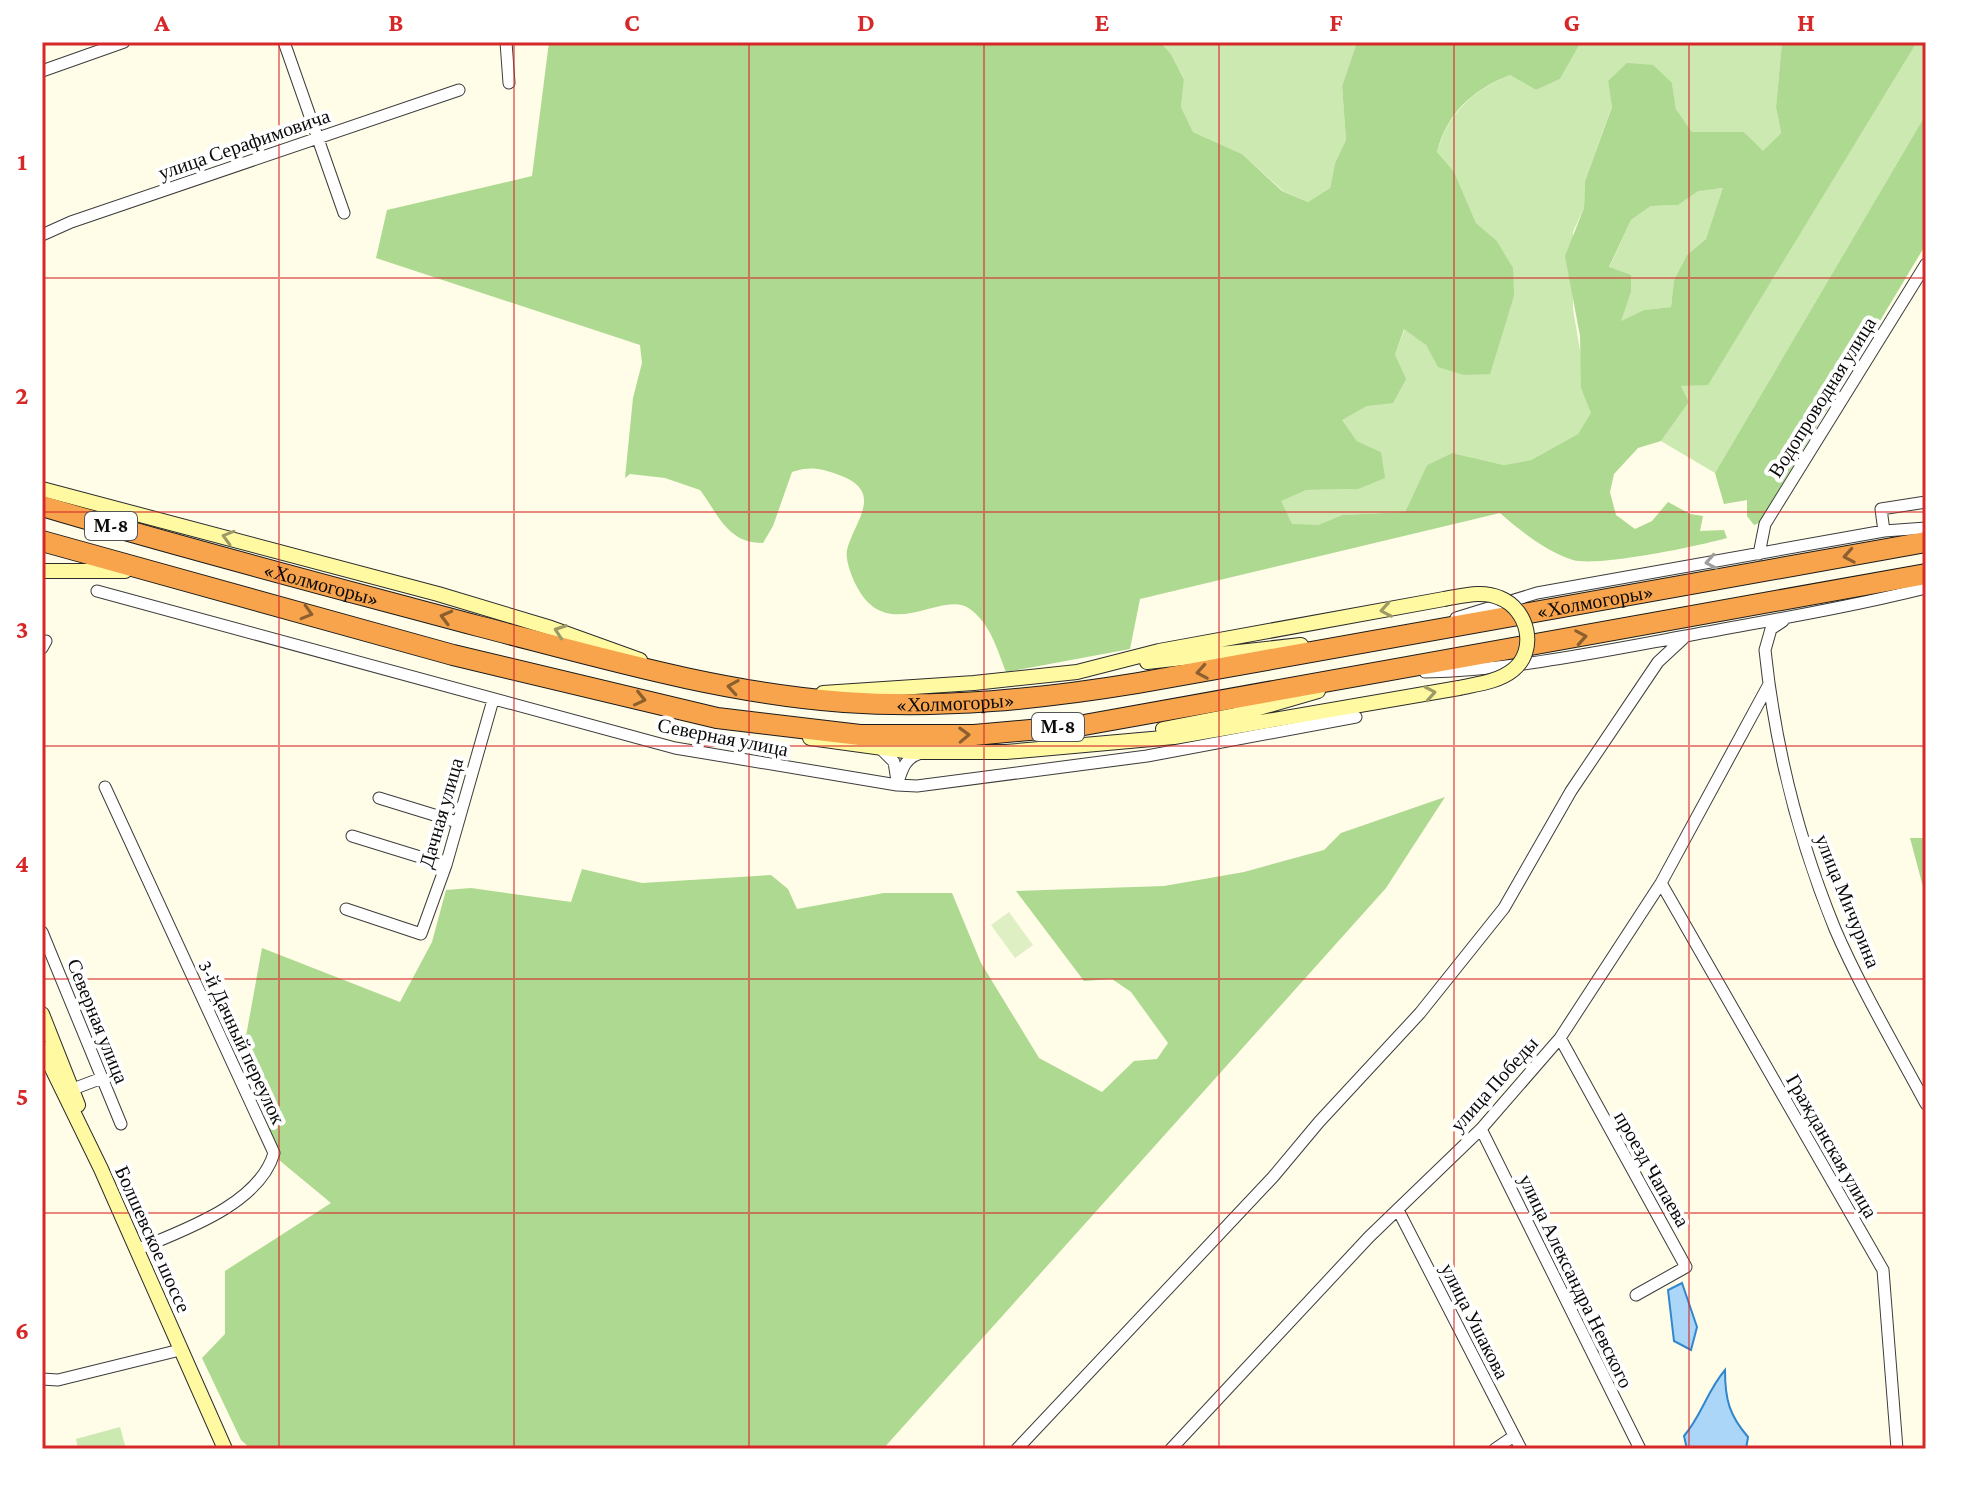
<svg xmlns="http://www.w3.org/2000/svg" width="1968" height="1491" font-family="'Crimson Pro',serif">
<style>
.green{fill:#cbe9b1}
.forest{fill:#add990;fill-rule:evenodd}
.pitch{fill:#def0c3}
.water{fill:#abd6f7;stroke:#3187cf;stroke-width:2}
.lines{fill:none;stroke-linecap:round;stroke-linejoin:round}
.street-casing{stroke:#3d3d3d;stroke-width:13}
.secondary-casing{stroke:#2c2c2c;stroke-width:16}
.highway-casing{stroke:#1b1b1b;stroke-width:22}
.street{stroke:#fff;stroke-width:11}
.secondary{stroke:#fffaa2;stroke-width:14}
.highway{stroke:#f7a44d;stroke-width:20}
.secondary-bridge-casing{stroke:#2c2c2c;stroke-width:16;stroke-linecap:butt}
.secondary-bridge{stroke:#fffaa2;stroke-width:14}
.oneway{stroke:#9d9a65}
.oneway2{stroke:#8c5f2f}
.oneway3{stroke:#9d9d9d}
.grid{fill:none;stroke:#d62828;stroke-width:2;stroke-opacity:0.55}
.labels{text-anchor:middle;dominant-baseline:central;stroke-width:8;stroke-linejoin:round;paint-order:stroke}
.shield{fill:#fff;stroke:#545454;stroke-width:2}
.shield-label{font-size:18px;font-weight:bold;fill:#0a0a0a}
.street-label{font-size:20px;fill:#0a0a0a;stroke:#fff}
.neatline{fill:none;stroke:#d62828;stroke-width:3}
.grid-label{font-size:26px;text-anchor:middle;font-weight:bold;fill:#d62828}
</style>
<rect width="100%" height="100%" fill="#fffce7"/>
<path class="green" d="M1160,42H1357L1342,86L1346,140L1335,163L1330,188L1308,202L1283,191L1242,154L1193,132L1181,107L1184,78L1171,54Z
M1581,42H1782L1776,107L1781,133L1763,152L1744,132H1692L1676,109L1672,83L1608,81L1612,106L1585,181L1584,208L1573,232V309L1582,362L1581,388L1592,413L1578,434L1531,460L1504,465L1452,453L1427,465L1405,512L1342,515L1318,525H1292L1280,501L1305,490L1358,489L1381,452L1357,441L1341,419L1367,406L1395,355L1405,328L1426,345L1439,367L1506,320L1514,296L1496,240L1476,223L1454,173L1437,152C1448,113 1472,91 1510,75L1536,90L1560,79Z
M1917,42H1926V114L1715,473L1661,441L1689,402L1681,386L1708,384Z
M1724,188L1706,239L1687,255L1674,280L1671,307L1644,310L1620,322L1631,292L1609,268L1631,220L1651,206L1678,205L1698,190Z
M120,1427L126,1449H78L76,1439Z"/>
<path class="forest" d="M549,42H1160L1171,54L1184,79L1181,107L1193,132L1242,154L1282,191L1308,202L1330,188L1335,163L1346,140L1342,86L1357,42H1581L1560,79L1536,90L1510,75C1472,90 1447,113 1437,152L1454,172L1476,223L1496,240L1513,268L1514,296L1490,374L1464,375L1438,367L1426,345L1404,329L1395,355L1406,379L1393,403L1367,406L1342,420L1357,441L1381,452L1385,478L1358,489L1306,490L1281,501L1292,524L1318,525L1342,515L1405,512L1427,465L1452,453L1504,465L1531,460L1578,434L1591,413L1581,388L1580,336L1565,256L1584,208L1585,181L1612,107L1608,81L1627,63L1653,65L1672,83L1676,109L1692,132H1744L1763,151L1781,133L1776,107L1782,42H1917L1708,385L1681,386L1689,402L1661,441L1638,448L1614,474L1610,492L1616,515L1635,529L1652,521L1668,502L1690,514L1703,516L1700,531L1724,530L1727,538C1698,546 1600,567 1573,560C1549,553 1519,530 1500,513L1140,599L1130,649L1006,672C997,649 991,625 970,609C942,588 887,647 856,585C852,577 845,560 847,550C854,521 886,492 839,475C821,468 810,466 792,472L773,526L763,543C727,543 719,515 700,490L665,478L630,474L625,478L633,398L642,363L640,345L376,258L387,210L532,176ZM1723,188L1706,239L1687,255L1674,280L1671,307L1644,310L1621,321L1631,292V275L1609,267L1631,220L1651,206L1678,205L1698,191Z
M1926,114V244L1759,523L1754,525L1747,516V500L1724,504L1715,473Z
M1445,797L1386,888L883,1449H251L241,1440L202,1358L225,1334V1271L331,1203L279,1160L243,1053L262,948L400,1002L432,942L446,890L471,888L571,902L582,869L642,883L771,875L788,889L797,909L884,893H952L981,963L1039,1058L1102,1092L1134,1061L1157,1059L1168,1043L1131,992L1112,979L1084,981L1016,891L1164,886L1244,872L1324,850L1341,833Z
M1910,838H1924L1926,841V898Z"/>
<path class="pitch" d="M1009,912L1033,945L1015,958L991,925Z"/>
<path class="water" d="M1682,1283L1697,1327L1691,1350L1674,1341L1668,1290Z
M1725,1370C1725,1399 1729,1415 1748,1437L1746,1449H1687L1684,1436C1702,1415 1707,1391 1725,1370Z"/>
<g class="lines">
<defs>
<path id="street" d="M284,42L344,213
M506,42L509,83
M42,71L124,42
M42,235L71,222L459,90
M1884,531L1881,509L1926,502
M1759,554L1765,524L1926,264
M97,591L675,748L897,785L917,786L1147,756L1356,717
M1456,618L1537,593L1884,531L1926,528
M1783,621L1771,629L1765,650C1775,746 1799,841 1835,929C1861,989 1895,1046 1926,1104
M42,648L46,641
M1425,672C1513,670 1599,652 1686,636C1766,621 1846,608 1926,588
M881,749L894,762L897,781
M897,785C902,770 904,758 921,753
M105,787L274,1153C259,1205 181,1231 136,1250
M379,798L457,822
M352,836L446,865
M1661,883L1883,1270L1897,1449
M346,909L421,934L446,865L493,700
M42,932L121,1124
M1560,1038L1686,1267L1636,1295
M73,1089L102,1078
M1481,1129L1640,1449
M1398,1210L1521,1449
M42,1379L58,1380L180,1350
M1017,1449L1273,1177L1319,1122L1420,1013L1504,908L1571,791L1658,662L1686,636
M1171,1449L1369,1237L1481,1129L1560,1038L1661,883L1768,686
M1495,1449L1514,1436"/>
<path id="secondary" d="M42,489L438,594L551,628L640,660
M42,571H125
M1147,662L1301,645
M823,693L974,683L1077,672L1159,651L1444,599
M1163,729L1235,715L1318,691
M810,738L912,752H1006L1174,737L1459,688
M42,1014L78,1105
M42,1048L101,1169L225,1449"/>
<g id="highway">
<path id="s1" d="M42,506C186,549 333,587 478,626C599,657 720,693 844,702C943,709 1041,699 1138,683L1926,542"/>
<path d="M42,541L453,655L717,718L860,735H974L1084,725L1926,574"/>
</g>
</defs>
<use href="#street" class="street-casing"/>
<use href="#secondary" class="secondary-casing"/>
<use href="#highway" class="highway-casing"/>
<use href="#street" class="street"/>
<use href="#secondary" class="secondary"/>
<use href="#highway" class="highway"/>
<defs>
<path id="secondary-bridge" d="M1444,599C1463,596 1482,590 1500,598C1528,609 1538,650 1513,670C1498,682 1477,684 1459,688"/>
</defs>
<use href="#secondary-bridge" class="secondary-bridge-casing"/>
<use href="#secondary-bridge" class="secondary-bridge"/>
</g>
<defs><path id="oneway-chevron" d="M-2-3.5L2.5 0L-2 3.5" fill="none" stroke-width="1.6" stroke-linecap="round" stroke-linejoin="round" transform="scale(2)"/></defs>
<g class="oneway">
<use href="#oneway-chevron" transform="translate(228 537) rotate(-164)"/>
<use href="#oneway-chevron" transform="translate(1386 610) rotate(170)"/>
<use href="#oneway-chevron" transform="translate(560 631) rotate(-161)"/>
<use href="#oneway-chevron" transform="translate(1430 693) rotate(-10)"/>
</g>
<g class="oneway2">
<use href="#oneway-chevron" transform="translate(1849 556) rotate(170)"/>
<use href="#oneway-chevron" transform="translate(307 613) rotate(16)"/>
<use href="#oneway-chevron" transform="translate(446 617) rotate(-165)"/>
<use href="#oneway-chevron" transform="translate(1581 637) rotate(-10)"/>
<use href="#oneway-chevron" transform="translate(1202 672) rotate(170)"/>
<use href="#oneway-chevron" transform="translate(733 687) rotate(-171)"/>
<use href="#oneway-chevron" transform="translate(640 699) rotate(13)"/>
<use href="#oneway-chevron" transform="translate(964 735) rotate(-2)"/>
</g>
<use class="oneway3" href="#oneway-chevron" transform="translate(1711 562) rotate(170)"/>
<path class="grid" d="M279,42V1449M514,42V1449M749,42V1449M984,42V1449M1219,42V1449M1454,42V1449M1689,42V1449M42,278H1926M42,512H1926M42,746H1926M42,979H1926M42,1213H1926"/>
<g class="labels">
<g class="shield">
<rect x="85" y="512" width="52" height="28" rx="6"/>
<rect x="1032" y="713" width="52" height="28" rx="6"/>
</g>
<g class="shield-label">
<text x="111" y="526">М-8</text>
<text x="1058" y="727">М-8</text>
</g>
<g class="street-label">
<text transform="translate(244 144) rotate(-19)">улица Серафимовича</text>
<text transform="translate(1822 397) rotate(-58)">Водопроводная улица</text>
<text stroke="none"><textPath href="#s1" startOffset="290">«Холмогоры»</textPath></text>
<text stroke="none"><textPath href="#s1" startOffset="1586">«Холмогоры»</textPath></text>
<text stroke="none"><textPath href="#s1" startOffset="938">«Холмогоры»</textPath></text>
<text transform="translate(723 737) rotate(11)">Северная улица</text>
<text transform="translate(441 813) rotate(-74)">Дачная улица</text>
<text transform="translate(1848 901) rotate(68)">улица Мичурина</text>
<text transform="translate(98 1021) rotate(68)">Северная улица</text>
<text transform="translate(242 1042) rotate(65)">3-й Дачный переулок</text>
<text transform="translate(1494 1084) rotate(-48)">улица Победы</text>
<text transform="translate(1832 1146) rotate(60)">Гражданская улица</text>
<text transform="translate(1652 1169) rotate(60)">проезд Чапаева</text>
<text transform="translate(153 1239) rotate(66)">Болшевское шоссе</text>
<text transform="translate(1576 1281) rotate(64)">улица Александра Невского</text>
<text transform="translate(1475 1321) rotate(63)">улица Ушакова</text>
</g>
</g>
<rect width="1968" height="1491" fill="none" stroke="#ffffff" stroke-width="88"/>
<rect x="44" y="44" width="1880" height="1403" class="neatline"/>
<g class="grid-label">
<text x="162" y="31">A</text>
<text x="396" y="31">B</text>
<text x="632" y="31">C</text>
<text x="866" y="31">D</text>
<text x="1102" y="31">E</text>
<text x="1336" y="31">F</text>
<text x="1572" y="31">G</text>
<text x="1806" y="31">H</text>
<text x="22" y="170">1</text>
<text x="22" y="404">2</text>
<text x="22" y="638">3</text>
<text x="22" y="872">4</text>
<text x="22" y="1105">5</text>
<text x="22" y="1339">6</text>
</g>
</svg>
